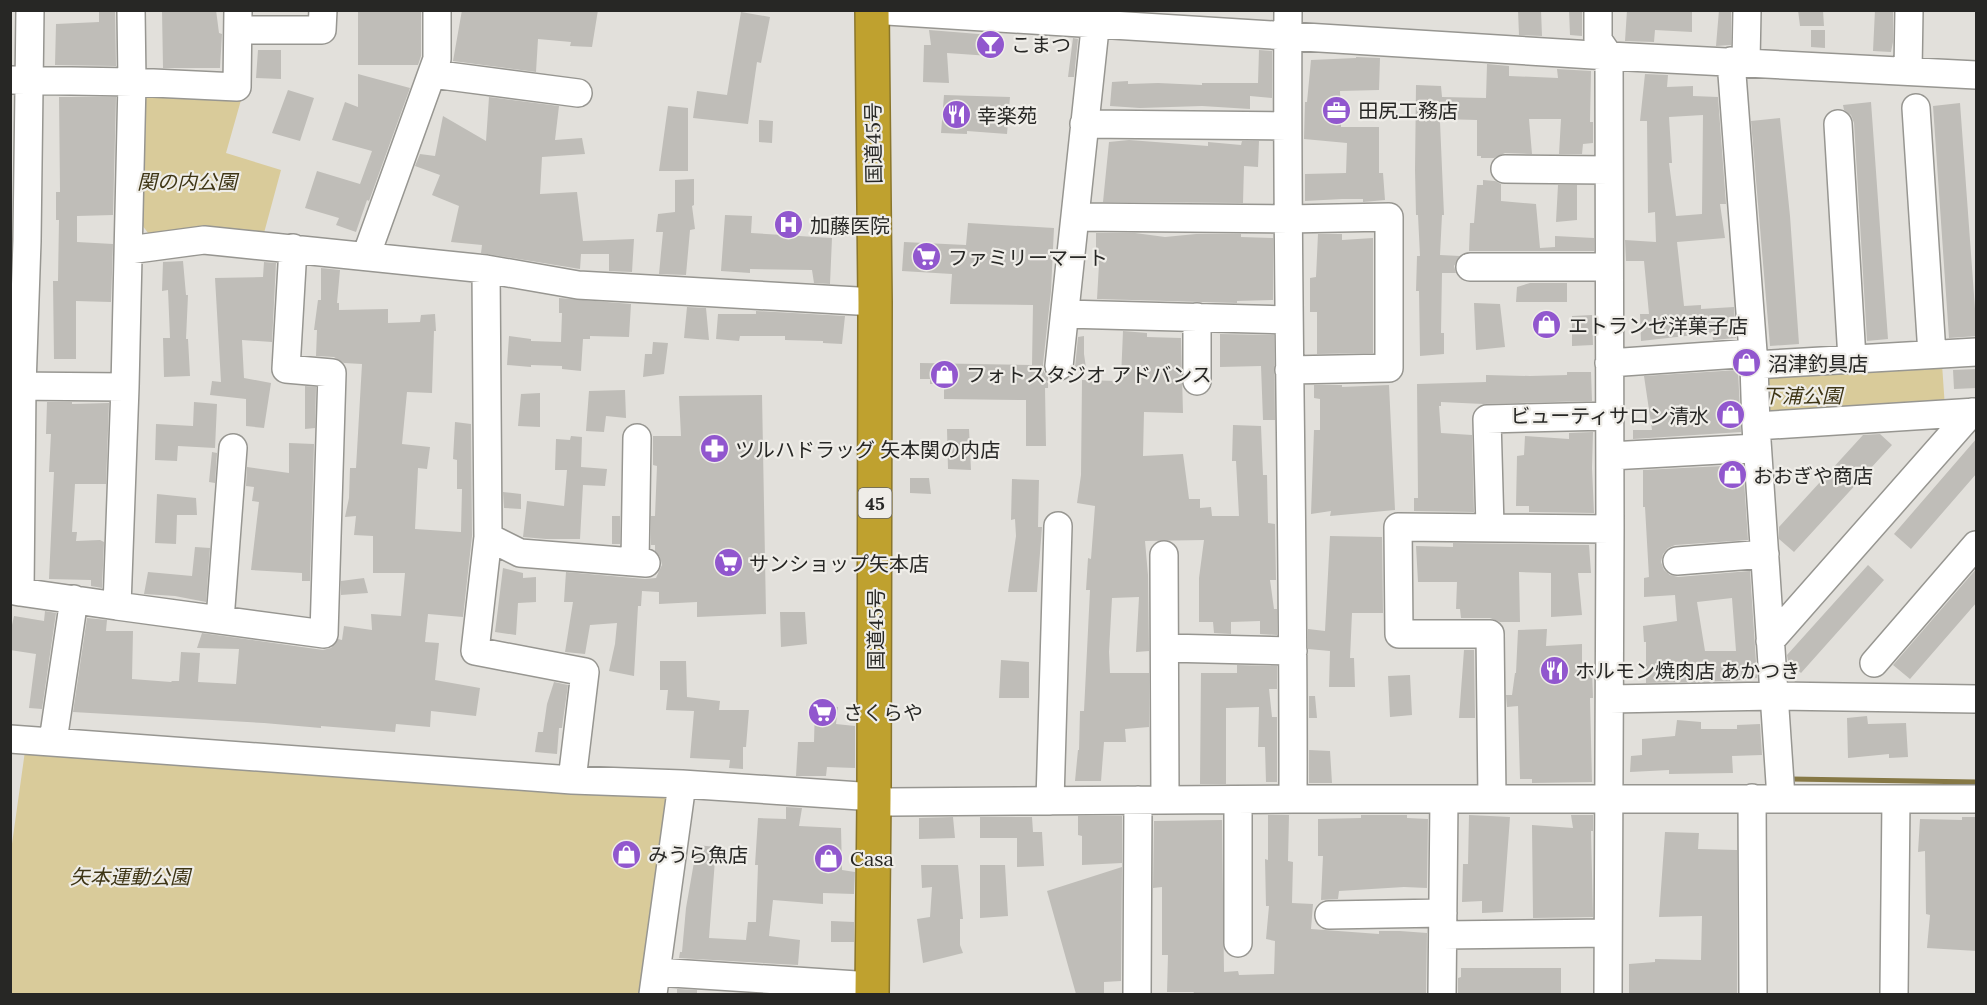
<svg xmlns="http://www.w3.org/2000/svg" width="1987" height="1005" font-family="Lora,'Noto Sans JP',serif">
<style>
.green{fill:#d9cb9a}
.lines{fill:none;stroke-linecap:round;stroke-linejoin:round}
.stream{stroke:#867845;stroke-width:5}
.building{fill:#bfbdb8;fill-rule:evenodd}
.minor-casing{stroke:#979691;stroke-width:30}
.highway-casing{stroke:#8a762c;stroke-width:36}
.minor{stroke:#fff;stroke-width:27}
.highway{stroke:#bfa12f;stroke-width:33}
.labels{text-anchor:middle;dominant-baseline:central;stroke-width:4.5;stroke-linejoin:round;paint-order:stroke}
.shield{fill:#efede8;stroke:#636260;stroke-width:1.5}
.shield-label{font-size:18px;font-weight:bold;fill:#272725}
.poi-label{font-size:20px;fill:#272725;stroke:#efede8;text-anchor:start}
.street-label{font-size:20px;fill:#272725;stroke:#efede8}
.park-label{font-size:20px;font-style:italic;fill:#3e3515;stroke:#efede8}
</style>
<rect width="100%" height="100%" fill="#e2e0db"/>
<path class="green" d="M146,92L243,93L226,153L281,170L264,233H148L140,222L139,100Z
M1942,364L1945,408L1771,417L1765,383L1769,373Z
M25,751L670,794L647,994H11V851Z"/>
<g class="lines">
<path class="stream" d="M1791,779L1976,782"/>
</g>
<path class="building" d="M99,10H115L116,66L55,65L56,24L99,22Z
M162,10H216L219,33L222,34L220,68H163Z
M358,10H421V56L418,65H358Z
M462,10H598L592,47L570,46L571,42L538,39L536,72L453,61Z
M1518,10H1541L1542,36L1519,35Z
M1569,10H1582V36L1570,35Z
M1627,10H1692V32L1655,30L1654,42L1625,41Z
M1719,10H1731V45L1716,46Z
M1798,10H1823L1824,26H1800Z
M1875,10H1893V42L1891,52L1873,51Z
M741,12L770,17L761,63L757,62L748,124L693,118L697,91L727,95Z
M929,30L991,35L990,56L947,53L949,83L923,82L924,45H931Z
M1811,30H1825V48L1811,47Z
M1073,38L1078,39L1074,77H1068Z
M258,50H281V79L256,78Z
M1259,50L1272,51V98L1250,96V109L1202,106L1140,108L1110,106L1112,82L1128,81V84L1158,83L1202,85V83H1258Z
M1356,57L1380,58L1379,90L1340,91L1341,127H1379V173H1383L1385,200L1363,202V199H1342L1305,201V174L1346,173L1347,143L1304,139L1305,102H1307L1311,60L1356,58Z
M1487,64L1509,66V76L1558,78L1557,69L1591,71L1590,122H1593V143L1583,144L1582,154H1559L1561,119H1529L1532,154L1505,153L1494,158H1481V156H1477V120L1442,119L1440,122L1444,215H1442L1440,255L1460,256L1454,266L1456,273H1442L1441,333H1444V354L1420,356L1419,291H1416L1417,256H1420L1418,215H1416L1415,170L1416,85L1441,86L1442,97L1486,98Z
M358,74L410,88L369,201L367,200L356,232L336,225L339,218L305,208L317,171L360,184L372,151L332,140L345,102L358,107Z
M1645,74L1668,75L1667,87L1693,86V96L1718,97L1726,204H1720L1725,238L1677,242L1684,306L1701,305V309L1734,307L1736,338L1713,340L1712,333L1641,341L1640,314H1649L1644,261H1626L1625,240L1656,242L1655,212L1648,213L1647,121H1640ZM1703,115L1702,214L1676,216L1669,163H1672L1669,117Z
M288,90L314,98L300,141L272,133Z
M944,95L1010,97L1007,134L967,131V134L941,133Z
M59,97H116L113,215L77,216V242L113,244L111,302L76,301V359H54L53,281H58L59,220H56V192H60Z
M489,97L559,106L555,140L582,138L585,154L542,157L540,194L577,192L583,241L634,239L632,272L609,271V254H581L580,269L481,253L482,245L451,242L459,206L432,195L440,175L415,166L420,154L435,156L443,116L486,141Z
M1871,102L1888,339L1867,341L1854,123L1851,115L1844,110L1843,105Z
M1960,103L1977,336L1949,338L1933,106Z
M668,106L688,108V171H659Z
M1780,118L1790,216L1799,344L1770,346L1751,121Z
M759,120L773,121L772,143L759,142Z
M1129,140L1208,146V142L1241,145L1242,141H1259L1258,167L1244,166L1243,203L1103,202L1109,142Z
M694,179V205L692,206L695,229L690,230L686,275L659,274L663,232H656L658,214L675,212V180Z
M1483,180L1495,181L1501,184V201L1536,204L1540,248L1555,247V236L1594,238V251H1469L1470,223H1474L1477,185H1483Z
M1558,185H1577V220L1556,222Z
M725,215L752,216L751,233L832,238L830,284L814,283L812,270L750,269V273L721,271Z
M968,223L1054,228L1051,291L1043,364L1044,372L1048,376V388H1045L1046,446H1026V400L944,399V384H930V379H920V363L1032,365L1033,305L950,304L952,274L902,271L904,242L966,245Z
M1096,233H1135L1165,237L1196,234H1241V237L1273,238V300L1237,301V303L1097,299L1099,264H1096Z
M1318,234H1342V240L1373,238V353L1317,354V312H1310V278L1316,277Z
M183,261L186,295H188L186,339H188L190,376L164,377L163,338H170L168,290L162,291L163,262Z
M264,262L276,263L272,342L242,340L244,378L271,383L264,428L246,426V399L210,395L212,381L221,382L215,278L263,277Z
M321,268L340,270L337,303H339V310L388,309V323L420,322L421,315L435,314L436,331H434L432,393L407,392L402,444L430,447L427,469L418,468L415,529L461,532L462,489H457V460L453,459L455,422L471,424L472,536L463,617L428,614L425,642L439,643L435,680L480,688L476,716L431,711L430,727L396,724L395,732L321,726V728L264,723L73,712L87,618L107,620L106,631H133L132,679L171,682L172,681H179L181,652L200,653L198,682L236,684L239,649L197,648L202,633L323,650L331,648L338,639L342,640L344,626L372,630L371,614L401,616L405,573H373V536L354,535L356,516L345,517L349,498L350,468H356L362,364L344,363L334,357L316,356L317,330H314L318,300H321Z
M1530,283H1567V302H1516L1517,287Z
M559,298L631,304L629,337L590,336V339H583L581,371L562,369V366L531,365V367L507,365L509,336L531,339V341L561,342L562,313H559Z
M1474,303L1500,304L1505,347L1476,350Z
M687,307L706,308L709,340L684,338Z
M756,311L845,316L842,344L823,343V341L785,340V336H740L739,341L716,339L718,314H756Z
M1592,315L1593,345L1572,346V316Z
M1123,331L1147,333V337L1181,338L1183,413L1144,412L1143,456L1183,454L1189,499H1200V508L1211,507L1212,516H1239L1236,461H1232L1233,425L1261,426L1263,475H1267L1268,523L1275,524L1276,580H1270L1274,609H1277V635L1260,634V621L1231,622V634L1214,633L1213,622H1199V578L1204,540L1145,541L1148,575L1149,651L1136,652L1139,597L1112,598L1109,652L1110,673H1149V727L1125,729L1126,742H1104L1101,781H1075L1078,750H1079L1080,711H1084L1090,590H1086L1088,558L1091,559L1095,506L1077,503L1081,475L1082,380L1118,381V377L1121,378Z
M1220,334L1274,335L1275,420H1263L1261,366L1220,367Z
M1084,336V354L1086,368L1075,367L1078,337Z
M653,342L668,343L664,374L643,377L645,354H652Z
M1977,369V388L1954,389L1953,370Z
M1738,370L1741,432L1633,439V430H1652L1644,376Z
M1567,372H1591L1592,401L1483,404L1441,402V406H1439L1441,433L1472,435L1474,512L1414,511V498H1418L1417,384L1486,382V375L1530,376L1567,375Z
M1314,385H1342V387L1389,385L1395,510L1330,516L1331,511L1311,514L1314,430H1320V399L1314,398Z
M305,386L316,387L315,428L305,429Z
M625,390L626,418L606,416L604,432L586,431L589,391Z
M540,393V427L518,426L521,394Z
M762,395L766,614L697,617V602L659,604V592L642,591L641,606H638L634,676L609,671L615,644L617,623L590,625L585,654L565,652L573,602H564L566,572L645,579L656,578L659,571L662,565L660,557L655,551V545H651V516H655L657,466L653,465V436H681L679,396Z
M47,402H72V404L109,403L106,484H75L72,532H77L76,541L100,540L104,542L102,588L91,586V580L49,579L54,472H49L51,434H46Z
M194,402L217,404L215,448L178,446L177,461L155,460L156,424L193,426Z
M947,429H969L971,470L948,469Z
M1593,432L1592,468L1594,513L1529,512V506H1516L1517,456L1524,455L1525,436L1569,439V433Z
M1880,434L1892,445L1794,552L1779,539V527L1863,435Z
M571,436L582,437L581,467L607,469L605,486L583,485L580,539H546L523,537L527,501L564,506L567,470H555L556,439L570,440Z
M1977,438V473L1911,549L1894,534Z
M289,443L314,444L310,581H302V573L251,570L259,502L252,501L254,487L246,486L247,467L289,473Z
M212,452L217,453L215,483L209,482Z
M1743,465L1748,540L1675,545L1668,548L1663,554L1661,562L1664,570L1670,575L1678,577L1750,571L1757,678L1731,681L1646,683V642H1644L1643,626L1677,621L1675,595L1644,597V578L1649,577L1645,507H1643V470ZM1732,598L1736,651H1705L1697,602Z
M910,478H929L931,494L910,493Z
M1012,479L1039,480L1038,527H1042L1037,592H1008L1016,536L1015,519L1011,520Z
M503,492L521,494V509L504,508Z
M157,494L196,498L197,515H177L176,544L155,543Z
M612,516H620V544H612Z
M1330,536L1382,537L1383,613H1352L1350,658H1354L1355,687H1329L1330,651L1308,649V629L1325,631Z
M1453,543L1589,545L1591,573H1578L1582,615L1551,617V573L1519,572L1520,622H1500L1490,618H1461L1460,609H1456L1457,582H1418L1416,546L1453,547Z
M195,547L210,548L206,602L175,596L144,594L148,572L192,576Z
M1868,565L1884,580L1801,673L1788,661L1787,655Z
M503,568L523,573V578L536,577V602L518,603L516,635L495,632Z
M1977,568V602L1910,679L1893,665Z
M364,578L368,593L341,595V581Z
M45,611L56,613L42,709L29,708L36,654L10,650V634L14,616L44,621Z
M780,612H805L807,644L781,647Z
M1547,629L1546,646L1582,644V672L1592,671L1593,698H1590L1592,782L1532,783V779H1520L1518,706L1507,707L1506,695H1512L1515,673H1516L1518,630Z
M1464,650H1474L1475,718H1459Z
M1001,660L1029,662V698H999Z
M660,661H686L687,697L720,701L719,710H749L746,747H743V769L729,768L730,760L690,758L694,711L666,710L668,690H660Z
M1237,665L1277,666V689H1269L1272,717H1277V782H1266L1265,747H1258L1259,707L1226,708V784H1200L1201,673H1237Z
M1410,675L1412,715L1390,717L1388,676Z
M554,682L568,685L563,720L562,728H559L557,754L535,752L538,732H543L547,704Z
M1309,696H1315L1317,718H1309Z
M815,705L838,707L836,724L855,726V768L827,767L826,776H796L798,742H814Z
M1867,716L1868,724L1906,723L1908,757L1889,758V754L1848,758L1847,718Z
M1677,720L1701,722V729H1737V725L1760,724L1762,755L1732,756L1733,773L1669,774V770L1630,772L1631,756L1642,755V739L1675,736Z
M1309,750L1330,751L1332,783H1309Z
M786,807L802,808L799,826L841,828L842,870L855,872L854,894L823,893V904L773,900L769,936L800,940L798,965L679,958L680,952H682L686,908L697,845L716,847L709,938L746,940L748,922H756L758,865H755L758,818L786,819Z
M1268,815H1289L1288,861L1293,862L1292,903L1313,904L1311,929L1379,934V931H1400L1427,933L1426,994H1193L1194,992H1167L1168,955H1162V887L1153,888L1154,821L1222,820L1224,972L1238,971L1239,975L1274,974L1275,941L1266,939L1269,906H1266L1265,859L1268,860Z
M1361,815H1407V818L1428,819L1427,888L1404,887L1339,891L1338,899L1321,900L1323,856H1318V819L1361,818Z
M1469,815L1510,817L1503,912L1482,913V901L1462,902L1463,864H1468Z
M1571,815H1593V831H1591L1593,917L1533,918L1532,825L1573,828Z
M1078,816H1122V863L1082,865V836L1078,835Z
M953,817L955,838L919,839V818Z
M980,817H1032L1033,832H1042L1044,866L1017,867V838H980Z
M1962,817H1977V951L1927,948L1930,915L1926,914L1925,851L1918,852L1920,819L1962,820Z
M1665,832L1699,833L1698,849L1737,850V994H1629V964L1655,962V959L1701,960L1702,916L1659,917Z
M921,865H958L963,919H960V945L963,953L923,963L917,919L930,917L932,887L922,888Z
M980,865H1005L1008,916L980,918Z
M1122,867L1121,981L1104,982V994H1076L1047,891Z
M831,921L854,922V942H831Z
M1461,968H1561V994H1458V978L1461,977Z
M677,989L697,990V994H677Z"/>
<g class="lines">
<defs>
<path id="minor" d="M131,10L132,82L237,87L238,10
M871,10L1609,56L1976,75
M1288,10C1286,273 1294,536 1293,799
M1598,10V40L1609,56L1610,529L1608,994
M238,30H322L323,10
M1731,61L1754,365L1756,426L1781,798
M1746,62L1747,10
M1908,71L1909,10
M432,74L578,93
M10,80L132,82L125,387L10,386
M1916,108L1932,354
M1084,124L1286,126
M1838,124L1852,359
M1505,169L1609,170
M1075,217L1288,219L1389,217V368L1289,370
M129,250L204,240L486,269L578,285L875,302
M366,256L437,59V10
M1470,267H1609
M486,269L488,537L475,651L585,672L572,780
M1065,314L1288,320
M1197,317V381
M1609,363L1753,353
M1754,365L1976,352
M1059,366L1097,10
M1756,426L1976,412
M1610,456L1757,448
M1490,527L1487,419L1609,416
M488,537L520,553L646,563
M1164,555L1165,799
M1677,561L1765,554
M635,562L637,438
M10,590L20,592L22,386L27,241L30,10
M20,592L117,606L125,387
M117,606L324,634L332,373L286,369L293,248
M220,620L233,448
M1770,641L1972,412
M1166,648L1293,651
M1874,663L1976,545
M1610,699L1775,696L1976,699
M10,739L572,780L682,784L860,796L890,802L1293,799H1976
M53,741L74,599
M1492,798L1490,634H1399L1398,527L1610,529
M1752,798L1753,994
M1238,800V943
M1050,801L1058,526
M1329,915L1443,913
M1443,935L1608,933
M656,972L872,986
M653,994L682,784
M1137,994L1138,800
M1442,994L1444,799
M1894,994L1896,799"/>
<path id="highway" d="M872,10L875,302L874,799L872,994"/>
</defs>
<use href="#minor" class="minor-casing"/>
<use href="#highway" class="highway-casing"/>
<use href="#minor" class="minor"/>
<use href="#highway" class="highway"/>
</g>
<defs>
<symbol id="bar-disc" viewBox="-11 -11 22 22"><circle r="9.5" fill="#9157ce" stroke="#efede8"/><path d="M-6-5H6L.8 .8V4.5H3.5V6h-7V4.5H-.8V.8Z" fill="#fff"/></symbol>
<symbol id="office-disc" viewBox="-11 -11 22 22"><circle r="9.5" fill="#9157ce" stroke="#efede8"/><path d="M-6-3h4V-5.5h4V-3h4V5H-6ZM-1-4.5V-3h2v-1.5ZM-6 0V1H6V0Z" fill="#fff"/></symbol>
<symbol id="restaurant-disc" viewBox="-11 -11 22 22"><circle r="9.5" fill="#9157ce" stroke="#efede8"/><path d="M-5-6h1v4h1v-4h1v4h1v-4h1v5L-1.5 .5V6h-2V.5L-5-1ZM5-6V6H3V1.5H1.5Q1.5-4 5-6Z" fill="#fff"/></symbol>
<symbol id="hospital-disc" viewBox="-11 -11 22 22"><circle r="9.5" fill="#9157ce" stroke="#efede8"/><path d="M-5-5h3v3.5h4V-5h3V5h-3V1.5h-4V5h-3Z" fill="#fff"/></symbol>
<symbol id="supermarket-disc" viewBox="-11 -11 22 22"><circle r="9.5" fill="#9157ce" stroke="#efede8"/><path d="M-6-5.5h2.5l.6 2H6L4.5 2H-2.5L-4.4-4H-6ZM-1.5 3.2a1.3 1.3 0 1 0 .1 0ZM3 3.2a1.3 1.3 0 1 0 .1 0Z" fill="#fff"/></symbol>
<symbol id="shop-disc" viewBox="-11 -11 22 22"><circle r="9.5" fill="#9157ce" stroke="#efede8"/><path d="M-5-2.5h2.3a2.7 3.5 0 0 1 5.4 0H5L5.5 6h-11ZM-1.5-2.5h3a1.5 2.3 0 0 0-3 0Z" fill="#fff"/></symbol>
<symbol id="pharmacy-disc" viewBox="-11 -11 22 22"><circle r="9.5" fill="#9157ce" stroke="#efede8"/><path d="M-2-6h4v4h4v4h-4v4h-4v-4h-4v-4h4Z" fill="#fff"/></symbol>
</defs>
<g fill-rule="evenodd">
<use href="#bar-disc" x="974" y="28" width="33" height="33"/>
<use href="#office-disc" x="1320" y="94" width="33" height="33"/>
<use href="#restaurant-disc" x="940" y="98" width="33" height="33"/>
<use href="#hospital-disc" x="772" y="208" width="33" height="33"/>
<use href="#supermarket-disc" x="910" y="240" width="33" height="33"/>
<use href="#shop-disc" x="1530" y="308" width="33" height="33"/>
<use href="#shop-disc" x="1730" y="346" width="33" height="33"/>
<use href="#shop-disc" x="928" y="358" width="33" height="33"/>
<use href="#shop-disc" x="1714" y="398" width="33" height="33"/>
<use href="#pharmacy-disc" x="698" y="432" width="33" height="33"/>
<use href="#shop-disc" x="1716" y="458" width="33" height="33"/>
<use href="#supermarket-disc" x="712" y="546" width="33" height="33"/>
<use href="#restaurant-disc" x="1538" y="654" width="33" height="33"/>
<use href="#supermarket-disc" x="806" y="696" width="33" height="33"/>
<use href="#shop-disc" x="610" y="838" width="33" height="33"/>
<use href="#shop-disc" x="812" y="842" width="33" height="33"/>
</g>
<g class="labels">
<rect class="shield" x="858.5" y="488" width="33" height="30" rx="4.5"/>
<g class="shield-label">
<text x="875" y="503">45</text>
</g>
<g class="poi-label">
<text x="1011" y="44">こまつ</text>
<text x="1358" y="110">田尻工務店</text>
<text x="977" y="115">幸楽苑</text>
<text x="810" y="225">加藤医院</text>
<text x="948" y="257">ファミリーマート</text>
<text x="1568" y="325">エトランゼ洋菓子店</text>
<text x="1768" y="363">沼津釣具店</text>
<text x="966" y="374">フォトスタジオ アドバンス</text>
<text x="1709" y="415" text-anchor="end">ビューティサロン清水</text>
<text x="735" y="449">ツルハドラッグ 矢本関の内店</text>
<text x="1753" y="475">おおぎや商店</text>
<text x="749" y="563">サンショップ矢本店</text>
<text x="1575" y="670">ホルモン焼肉店 あかつき</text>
<text x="843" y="712">さくらや</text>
<text x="648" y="854">みうら魚店</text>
<text x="850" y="858">Casa</text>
</g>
<g class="street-label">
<text transform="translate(873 143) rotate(-91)">国道45号</text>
<text transform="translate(875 629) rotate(-90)">国道45号</text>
</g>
<g class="park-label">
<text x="187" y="181">関の内公園</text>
<text x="1802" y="395">下浦公園</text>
<text x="130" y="876">矢本運動公園</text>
</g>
</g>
<rect width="1987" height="1005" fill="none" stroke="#272725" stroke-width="24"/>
</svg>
